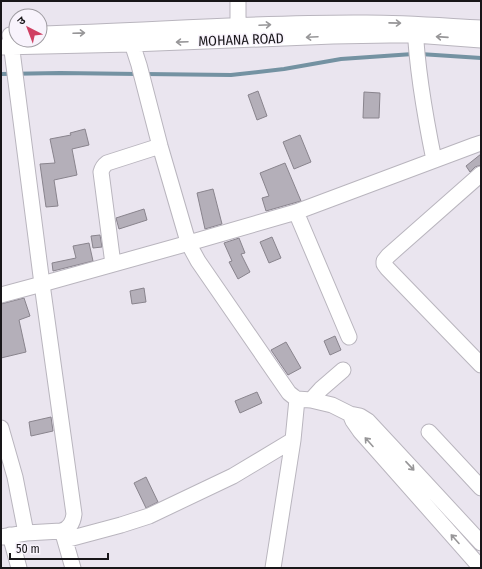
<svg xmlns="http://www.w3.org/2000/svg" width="482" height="569" font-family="'Fira Sans Condensed','Noto Sans Devanagari',sans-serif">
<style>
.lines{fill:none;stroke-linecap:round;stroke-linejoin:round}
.stream{stroke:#7492a2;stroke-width:4}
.building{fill:#b4afb9;stroke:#89848d}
.minor-casing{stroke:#b9b5be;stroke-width:17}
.minor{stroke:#fff;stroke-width:15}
.oneway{stroke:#979698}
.labels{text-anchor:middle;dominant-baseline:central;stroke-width:3;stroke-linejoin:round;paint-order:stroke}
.street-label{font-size:14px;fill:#181619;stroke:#f8f3fc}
</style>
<rect width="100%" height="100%" fill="#eae5ef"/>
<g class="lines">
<path class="stream" d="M420,54L481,58
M1,74L60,73L139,74
M145,74L231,75L284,69L341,59L413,54"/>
</g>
<path class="building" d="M258,91L267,116L257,120L248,95Z
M364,92L380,93L379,118H363Z
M85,129L89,145L72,149L77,175L54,180L58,206L46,207L40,164L55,163L50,139L71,135L70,133Z
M300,135L311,162L294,169L283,142Z
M481,154V165L475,167L470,172L466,166Z
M285,163L301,201L266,211L262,198L269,196L260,173Z
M213,189L222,224L205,229L197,193Z
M144,209L147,220L119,229L116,218Z
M100,235L102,247L93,248L91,236Z
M272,237L281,258L269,263L260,242Z
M239,238L245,253L241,254L250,272L238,279L229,262L232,261L224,243Z
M89,243L93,261L53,271L52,263L76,258L73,246Z
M144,288L146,302L132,304L130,291Z
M24,298L30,316L19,320L26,352L1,358V304Z
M335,336L341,350L330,355L324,341Z
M286,342L301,368L288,375L271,350Z
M257,392L262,403L240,413L235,401Z
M51,417L53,431L31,436L29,422Z
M146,477L158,502L146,508L134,483Z"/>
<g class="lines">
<defs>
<path id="minor" d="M238,1V36
M415,26C417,71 425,116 434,160
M128,31L139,65L160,146L186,235L192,250L198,261L289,393L294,397L297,399L311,400L332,405L350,414L360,416L368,421L395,450L481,543
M40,34C149,31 257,22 366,23C405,23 443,26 481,28
M1,47L132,44L333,36L390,35H415L481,40
M481,174L388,256L384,261V264L387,268L481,365
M296,212L349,337
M113,264L101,172C102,168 103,166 107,163L160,146
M1,295L42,284L189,243L296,212L475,145L481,143
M311,400L321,389L343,370
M350,414L353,421L360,431L481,568
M1,428L15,477L26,533
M429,432L481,488
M61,531L64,537L73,568
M10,535L19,568
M1,537L26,533L61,531C69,529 73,523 74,514L42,284L10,35
M65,540L121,525L149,516L233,476L293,440
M273,568L293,440L297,399"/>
</defs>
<use href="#minor" class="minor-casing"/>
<use href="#minor" class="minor"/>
</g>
<defs><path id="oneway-shaft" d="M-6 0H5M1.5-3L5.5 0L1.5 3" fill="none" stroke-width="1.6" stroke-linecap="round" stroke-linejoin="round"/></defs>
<g class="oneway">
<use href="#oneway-shaft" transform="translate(395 23) rotate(1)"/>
<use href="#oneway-shaft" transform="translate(265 25) rotate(-3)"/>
<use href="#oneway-shaft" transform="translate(79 33) rotate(-2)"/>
<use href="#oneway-shaft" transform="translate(312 37) rotate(177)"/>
<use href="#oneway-shaft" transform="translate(442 37) rotate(-176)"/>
<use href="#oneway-shaft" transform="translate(182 42) rotate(178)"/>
<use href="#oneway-shaft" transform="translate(369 442) rotate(-132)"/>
<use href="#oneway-shaft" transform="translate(410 466) rotate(47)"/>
<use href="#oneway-shaft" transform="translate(455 539) rotate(-132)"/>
</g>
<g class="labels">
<g class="street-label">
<text transform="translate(241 40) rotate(-2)">MOHANA ROAD</text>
</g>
</g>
<rect width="482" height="569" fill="none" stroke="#181619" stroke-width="4"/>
<g transform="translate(28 28) rotate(318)"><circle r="19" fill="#f8f3fc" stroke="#9e9ba1"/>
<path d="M0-3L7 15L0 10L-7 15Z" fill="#cf4063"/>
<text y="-6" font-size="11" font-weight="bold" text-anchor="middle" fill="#181619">उ</text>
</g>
<path d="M10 553v6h98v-6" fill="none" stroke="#181619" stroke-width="2"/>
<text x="16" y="553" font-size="12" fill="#181619" stroke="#f8f3fc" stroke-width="3" paint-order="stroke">50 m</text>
</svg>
